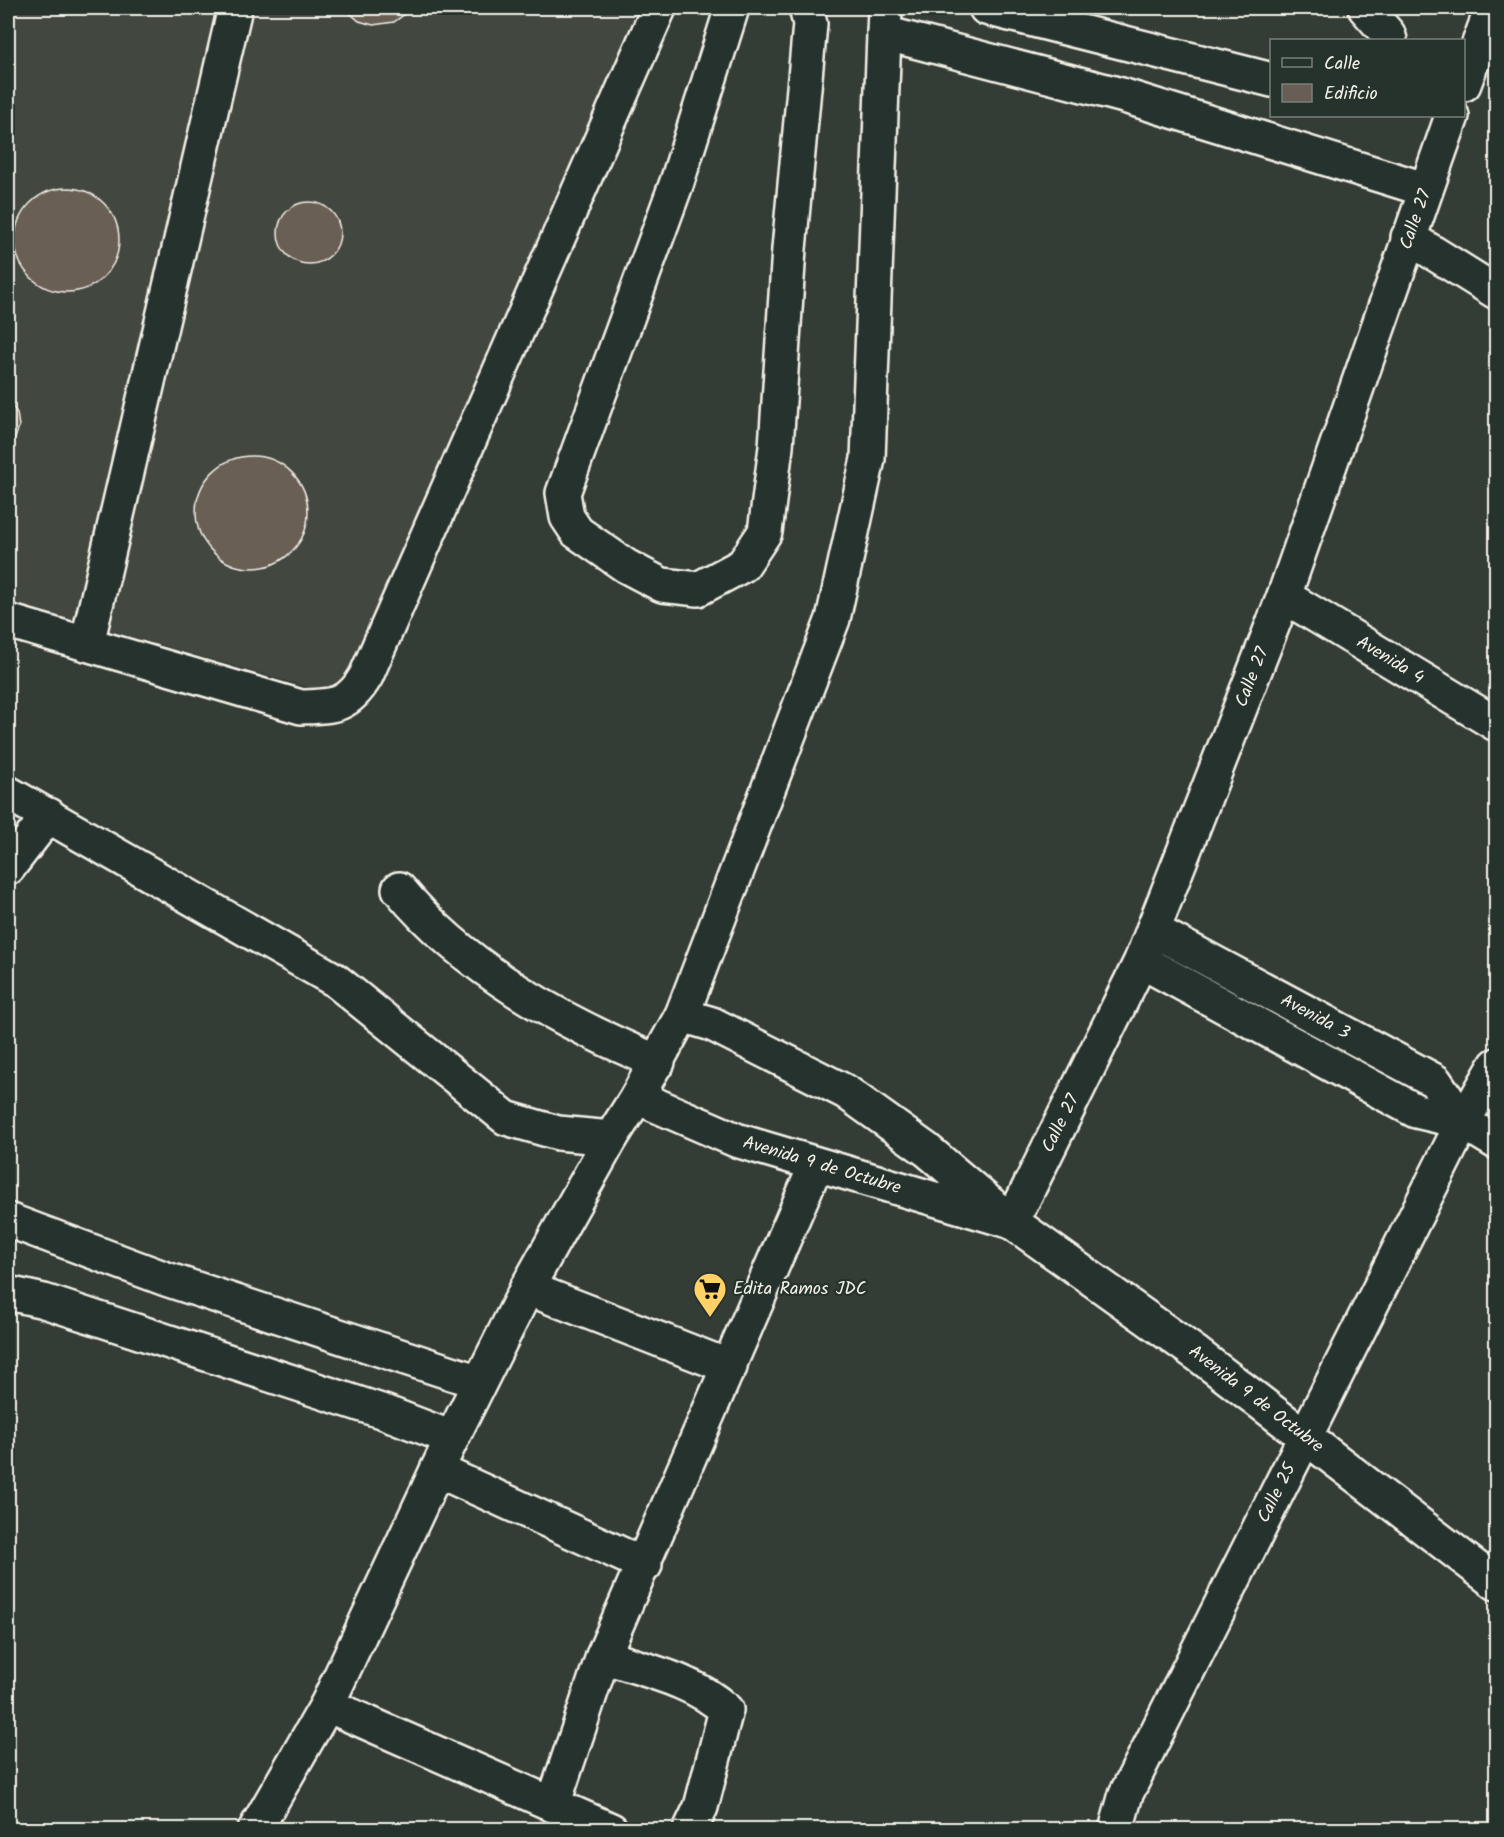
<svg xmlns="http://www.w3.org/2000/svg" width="1504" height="1837" font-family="Kalam,sans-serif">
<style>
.built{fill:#43463f}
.building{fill:#695e55;stroke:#f4f1e8;stroke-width:1.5}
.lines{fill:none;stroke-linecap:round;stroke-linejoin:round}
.minor-casing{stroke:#f4f1e8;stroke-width:38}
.major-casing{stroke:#f4f1e8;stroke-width:38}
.minor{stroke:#26332d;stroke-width:33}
.major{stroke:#26332d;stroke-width:33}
.labels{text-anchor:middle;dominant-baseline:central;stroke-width:4.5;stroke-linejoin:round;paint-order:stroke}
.street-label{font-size:18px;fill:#f4f1e8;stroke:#26332d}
.poi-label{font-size:18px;fill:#f4f1e8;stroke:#26332d;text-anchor:start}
</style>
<rect width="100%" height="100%" fill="#333c35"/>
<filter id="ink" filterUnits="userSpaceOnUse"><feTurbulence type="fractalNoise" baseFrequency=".0167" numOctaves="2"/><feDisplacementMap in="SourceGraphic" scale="12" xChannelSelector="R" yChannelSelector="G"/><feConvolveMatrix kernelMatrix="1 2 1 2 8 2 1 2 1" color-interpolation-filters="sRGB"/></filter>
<g filter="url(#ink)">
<path class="built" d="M8,8H676L346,698L8,601Z"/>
<path class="building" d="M344,8H413L394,22L373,25L359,21Z
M15 240a52 52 0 1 1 104 0a52 52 0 1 1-104 0Z
M278 233a31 31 0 1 1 62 0a31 31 0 1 1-62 0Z
M8,399L17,413L19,426L16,436L8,448Z
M196 512a56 56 0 1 1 112 0a56 56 0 1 1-112 0Z"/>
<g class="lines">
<defs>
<g id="minor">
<path d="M732,8L677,182L563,493L567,517L577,532L626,566L662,585L698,589L743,565L765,532L776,447L789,249L810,24L806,8"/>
<path d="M986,8L1272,80"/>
<path d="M1365,8L1388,34L1390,40"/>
<path d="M884,33L1121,95L1424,189"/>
<path d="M1408,237L1496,292"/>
<path id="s1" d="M1284,596L1496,724"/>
<path d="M8,621L301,707C333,706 348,707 366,676L659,8"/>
<path d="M87,644L235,8"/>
<path d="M8,793L335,980L506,1118L558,1133L611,1138"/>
<path d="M8,868L49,815"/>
<path d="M399,889C466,970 563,1023 658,1062"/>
<path id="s2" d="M1153,930L1435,1081L1463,1122"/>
<path d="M1141,961L1416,1111L1463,1122L1496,1142"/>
<path d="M8,1220L166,1279L479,1382"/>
<path d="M527,1288L730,1367"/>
<path d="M8,1293L44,1301L384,1412L452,1438"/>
<path d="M437,1470L645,1565"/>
<path d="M603,1656C644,1670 694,1680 726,1710L701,1807L690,1830"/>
<path d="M327,1705L611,1830"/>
<path d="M553,1805L603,1656L816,1165"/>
<path d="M255,1830L327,1705L452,1438L527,1288L611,1138L637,1097"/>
<path id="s3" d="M1116,1830L1126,1794L1463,1122L1496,1065"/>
</g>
<g id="major">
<path id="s4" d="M885,8L868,459L833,619L682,1015L637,1097L736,1140L1012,1222"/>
<path d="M1464,84L1492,8"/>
<path id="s5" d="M682,1015L712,1024L846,1092L927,1150L1012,1222L1197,1354L1496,1583"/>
<path id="s6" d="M1012,1222L1141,961L1153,930L1284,596L1452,116"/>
</g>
</defs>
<use href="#minor" class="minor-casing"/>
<use href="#major" class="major-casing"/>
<use href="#minor" class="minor"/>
<use href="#major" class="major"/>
</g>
</g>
<defs>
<symbol id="supermarket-pin" viewBox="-11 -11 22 30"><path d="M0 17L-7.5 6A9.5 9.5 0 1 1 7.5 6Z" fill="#ffd166" stroke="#26332d"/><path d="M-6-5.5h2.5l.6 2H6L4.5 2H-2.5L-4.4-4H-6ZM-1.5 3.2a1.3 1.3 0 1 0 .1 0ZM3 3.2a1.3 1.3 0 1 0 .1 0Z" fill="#111"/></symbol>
</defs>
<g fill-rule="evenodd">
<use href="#supermarket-pin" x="691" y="1270" width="38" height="52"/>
</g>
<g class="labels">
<g class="street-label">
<text stroke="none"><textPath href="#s6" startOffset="1082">Calle 27</textPath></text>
<text stroke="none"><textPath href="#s1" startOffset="124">Avenida 4</textPath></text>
<text stroke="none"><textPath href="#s6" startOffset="596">Calle 27</textPath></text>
<text stroke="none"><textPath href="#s2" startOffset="184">Avenida 3</textPath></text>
<text stroke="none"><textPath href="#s6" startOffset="110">Calle 27</textPath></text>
<text stroke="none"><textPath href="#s4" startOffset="1330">Avenida 9 de Octubre</textPath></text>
<text stroke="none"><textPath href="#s5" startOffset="694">Avenida 9 de Octubre</textPath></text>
<text stroke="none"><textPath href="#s3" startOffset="374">Calle 25</textPath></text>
</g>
<g class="poi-label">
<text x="733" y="1289">Edita Ramos JDC</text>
</g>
</g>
<rect width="1504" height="1837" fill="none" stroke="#26332d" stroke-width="30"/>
<rect x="15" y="15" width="1474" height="1807" fill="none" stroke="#f4f1e8" stroke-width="2" filter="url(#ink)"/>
<rect x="1270" y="39" width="195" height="78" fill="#26332d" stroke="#787f78" stroke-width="1.5"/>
<rect x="1282" y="58" width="30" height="9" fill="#26332d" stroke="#787f78" stroke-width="1.5"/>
<text x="1324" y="69" font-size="18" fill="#f4f1e8">Calle</text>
<rect x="1282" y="84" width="30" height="18" fill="#695e55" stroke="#787f78" stroke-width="1.5"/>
<text x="1324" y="99" font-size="18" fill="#f4f1e8">Edificio</text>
</svg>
